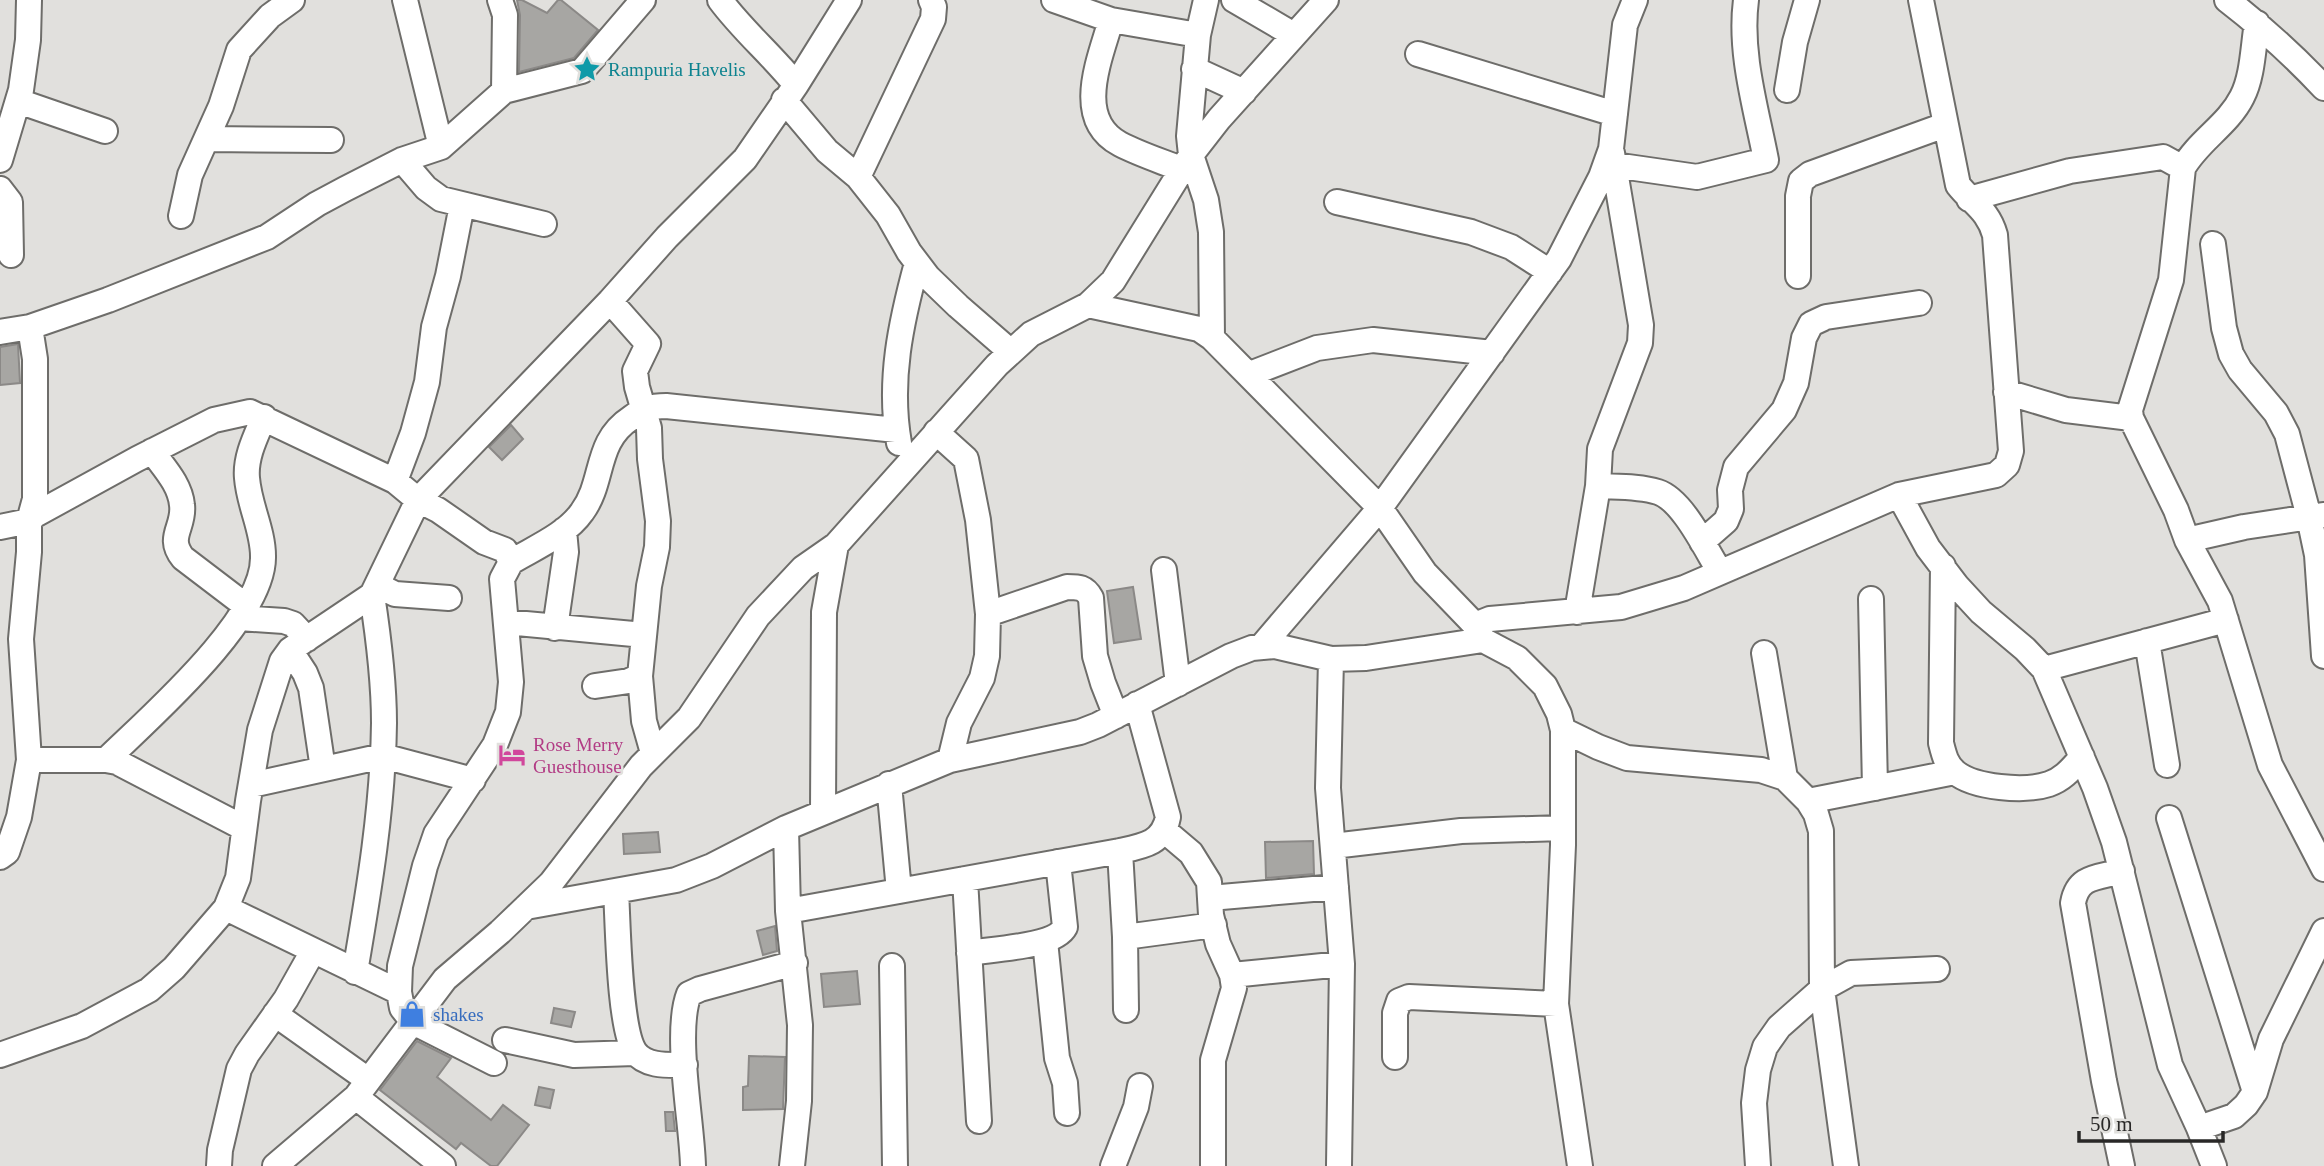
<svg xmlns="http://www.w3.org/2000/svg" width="2324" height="1166" font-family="Georgia,serif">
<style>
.building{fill:#a7a6a3;stroke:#8b8987;stroke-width:2}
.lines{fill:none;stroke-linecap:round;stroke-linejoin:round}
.minor-casing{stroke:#6e6d6a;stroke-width:28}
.minor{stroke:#fff;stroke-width:24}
.labels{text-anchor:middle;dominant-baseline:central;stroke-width:5;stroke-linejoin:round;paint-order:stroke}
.culture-label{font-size:19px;fill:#0d838f;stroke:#e1e0dd;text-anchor:start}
.hotel-label{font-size:19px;fill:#b23c85;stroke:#e1e0dd;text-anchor:start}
.shop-label{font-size:19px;fill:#366cbe;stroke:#e1e0dd;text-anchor:start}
</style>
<rect width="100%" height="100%" fill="#e1e0dd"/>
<path class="building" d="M517,0H522L547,13L558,0H561L598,30L574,58L519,72L520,15Z
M18,344L20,383L0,385V347Z
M511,425L523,439L502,460L489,447Z
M1133,587L1141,639L1114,643L1107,591Z
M658,832L660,852L624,854L623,834Z
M1313,841L1314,874L1266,878L1265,842Z
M775,926L777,951L763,955L757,931Z
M857,971L860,1004L824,1007L821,974Z
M554,1008L575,1012L571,1027L551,1023Z
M417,1041L451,1058L437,1077L491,1120L503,1105L529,1125L497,1166H491L461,1143L456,1149L380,1090Z
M749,1056L785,1057L783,1109L743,1110V1087L748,1086Z
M539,1087L554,1090L550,1108L535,1105Z
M665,1112H673L675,1131H666Z"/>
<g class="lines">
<defs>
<path id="minor" d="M405,0L441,147
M500,0L505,15L504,91
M1054,0L1111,20L1198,35
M1206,0L1198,35L1189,136L1191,155L1206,200L1211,232L1212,338
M1234,0L1294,35
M2227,0C2262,27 2294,56 2324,88
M1111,20C1100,59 1073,119 1120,144C1139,154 1161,161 1181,169
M2257,23C2253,46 2253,76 2242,97C2228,125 2198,141 2183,168L2171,280L2130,410L2131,418L2176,510L2187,540L2220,601L2270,765L2324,869
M1418,54L1615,114
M1194,69L1244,92
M796,85L849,0
M1787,90L1795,42L1807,0
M784,100L827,151L858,177L888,215L909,252L928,277L958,306L1011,352
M18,101L105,131
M207,139L331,140
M0,160L21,90L28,40L29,0
M402,160L426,188L441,199L544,224
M1614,165L1697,177L1766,160C1756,108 1739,53 1746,0
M858,177L933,19L934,7L931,0
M0,189L10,202L11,255
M1969,199L2070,171L2163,157L2183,168
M1337,202L1471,232L1511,247L1550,272
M181,216L190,175L221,106L239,50L270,16L292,0
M2213,244L2224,328L2231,354L2240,370L2276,413L2287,434L2309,517L2317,555L2324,656
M1798,276V196L1801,181L1810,174L1945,125
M1088,305L1199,329L1212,338L1380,508L1425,573L1475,625L1483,640L1517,658L1545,686L1559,714L1563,730V845L1556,1004L1580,1166
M0,332L30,327L108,300L267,237L317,204L345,189L402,160L441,147L504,91L582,71L643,0
M1250,374L1317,348L1373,340L1492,353
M2006,392L2066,410L2131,418
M936,432L966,459L978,520L988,614L987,656L982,678L959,723L950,760
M899,443C888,381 901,322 917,263
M152,451C164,468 180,484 182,505C185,527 166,537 183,558L246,606
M395,481L413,433L427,382L434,327L448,276L462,205
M1598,486C1617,487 1639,486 1658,492C1683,500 1706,550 1720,572
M1899,495L1928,548L1957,586L1981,612L2025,649L2044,669L2095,788L2114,842L2170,1065L2199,1128L2214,1166
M0,527L29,521L35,515L137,459L214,420L250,412L395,481L418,500L438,510L484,542L505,550L511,562L502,579L511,682L508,712L495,745L436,834L425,866L400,966L399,992L402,1008L413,1022L494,1063
M2187,540L2244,527L2323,515
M1702,542L1726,521L1731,509L1730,490L1736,467L1784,410L1796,383L1804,338L1811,324L1826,317L1919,303
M511,562C534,548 566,535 582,512C605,481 594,442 631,418C643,409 651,406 666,406L896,430
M1943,566L1941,743C1944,755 1946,764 1955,772C1974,788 2025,792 2049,784C2064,779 2072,768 2082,757
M1164,570L1178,684
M377,585L395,594L449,598
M1871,599L1875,788
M1577,612L1598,486L1600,449L1640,343L1641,325L1612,153
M988,614L1067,587C1079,587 1085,587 1091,598L1095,656L1103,683L1116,716
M239,618L284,621L293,624L307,639
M506,622L644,635
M1475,625L1490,619L1621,607L1684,588L1899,495L1996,475L2007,465L2011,451L1995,235C1988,210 1973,204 1958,185L1921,0
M555,628L566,552L564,530
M2147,641L2167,765
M1261,647L1380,508L1559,259L1601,177L1611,149L1625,25L1635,0
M290,650L305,673L311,688L323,769
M1764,653L1785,778
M1331,659L1328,788L1342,964L1339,1166
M2044,669L2226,620
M640,676L644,721L653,753
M595,686L629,681L640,676L649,586L657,547L658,521L650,459L649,428L637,387L635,371L648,344L610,301
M1563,730L1598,747L1627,758L1761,770L1785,778L1808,801L1816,814L1821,831L1822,989L1846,1166
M29,760H106L117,762L244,828
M106,760C149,718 265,618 263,556C263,530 249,505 247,478C245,457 256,436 264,417
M889,784L899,891
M251,785L383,756L473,780
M1808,801L1955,772
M823,812L824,612L836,545
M2169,818L2255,1092
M786,828L788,911L800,1025L799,1101L792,1166
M1165,831L1191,853L1209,882L1211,915L1218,944L1232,975L1234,988L1213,1060V1166
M1333,846L1461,831L1563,828
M1120,851L1125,937L1126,1010
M0,857L7,852L19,817L29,760L21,639L29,552V521L35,499V359L30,327
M2122,871C2098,878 2078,875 2073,903L2104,1081L2122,1166
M965,879L979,1121
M616,891C618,923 619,1029 635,1052C646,1067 669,1065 685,1065
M1210,898L1336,887
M526,907L676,880L712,866L786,828L950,760L1080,732L1098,725L1231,656L1252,648L1275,646L1331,659L1366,658L1483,640
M226,908L399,992
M788,911L1120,851C1144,846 1163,843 1168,817L1137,704
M1125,937L1214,925
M1045,941L1057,1058L1065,1083L1067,1113
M969,953C992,949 1055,947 1065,927L1058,862
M892,966L895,1166
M355,972C369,890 383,807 384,723C384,684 378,634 372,595
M1232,975L1342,964
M275,1014L368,1080
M505,1040L574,1055L635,1053
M0,1055L82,1026L149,990L174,968L226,908L238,878L248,801L260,730L282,661L290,650L372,595L418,500L610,301L667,237L745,159L796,85C772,55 743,31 720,0
M1395,1057V1013L1399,1001L1409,997L1556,1004
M356,1097L443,1166
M2199,1128L2234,1116L2246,1105L2255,1092L2271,1039L2324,931
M219,1166L220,1150L239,1069L247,1054L286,999L313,951
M275,1166L356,1097L445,979L500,932L551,883L641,766L689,718L758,616L803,568L836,545L997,365L1031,334L1088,305L1113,281L1191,155L1219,119L1326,0
M693,1166C692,1122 674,1032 689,994L700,989L795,963
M1113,1166L1136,1107L1140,1086
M1758,1166L1754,1103L1758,1070L1765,1047L1779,1027L1822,989L1851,973L1937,969"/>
</defs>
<use href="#minor" class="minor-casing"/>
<use href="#minor" class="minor"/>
</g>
<defs>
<symbol id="sight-bare" viewBox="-9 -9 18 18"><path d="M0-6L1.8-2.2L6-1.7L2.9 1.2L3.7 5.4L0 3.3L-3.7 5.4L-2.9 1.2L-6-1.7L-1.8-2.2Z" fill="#0f9aa8" stroke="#e1e0dd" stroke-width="2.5" paint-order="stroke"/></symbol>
<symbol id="hotel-bare" viewBox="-9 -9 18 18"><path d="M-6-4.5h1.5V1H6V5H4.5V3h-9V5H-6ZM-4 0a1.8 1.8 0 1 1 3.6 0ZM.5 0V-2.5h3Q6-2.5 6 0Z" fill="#d1479c" stroke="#e1e0dd" stroke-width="2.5" paint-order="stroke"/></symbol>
<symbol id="shop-bare" viewBox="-9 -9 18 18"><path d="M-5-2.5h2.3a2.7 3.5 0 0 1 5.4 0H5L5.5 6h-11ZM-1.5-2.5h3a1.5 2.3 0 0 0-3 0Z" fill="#3f7fe0" stroke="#e1e0dd" stroke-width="2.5" paint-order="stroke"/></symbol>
</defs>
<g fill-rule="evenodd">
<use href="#sight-bare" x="568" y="50" width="38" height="38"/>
<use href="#hotel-bare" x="493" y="736" width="38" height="38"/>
<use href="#shop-bare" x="393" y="995" width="38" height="38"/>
</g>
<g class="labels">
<g class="culture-label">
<text x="608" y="69">Rampuria Havelis</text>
</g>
<g class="hotel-label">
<text x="533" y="744">Rose Merry<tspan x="533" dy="22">Guesthouse</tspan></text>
</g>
<g class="shop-label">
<text x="433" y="1014">shakes</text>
</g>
</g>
<path d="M2079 1131v10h144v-10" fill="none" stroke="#292827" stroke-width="3.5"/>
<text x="2090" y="1131" font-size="21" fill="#292827" stroke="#e1e0dd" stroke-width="5" paint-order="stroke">50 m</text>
</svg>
